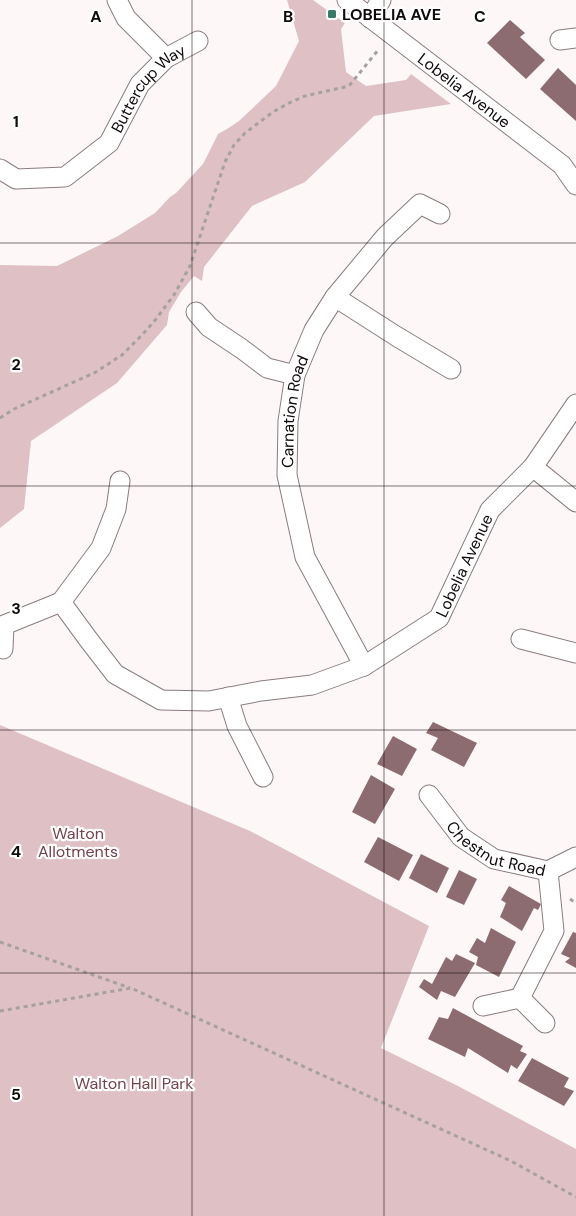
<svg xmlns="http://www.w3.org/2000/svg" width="576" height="1216" font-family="'DM Sans',sans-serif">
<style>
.green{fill:#dec0c5}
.building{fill:#8c6c71}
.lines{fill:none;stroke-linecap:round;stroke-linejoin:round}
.minor-casing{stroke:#8b7c7f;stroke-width:21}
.path{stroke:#a6a0a1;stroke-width:3;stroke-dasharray:4 4;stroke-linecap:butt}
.minor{stroke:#fff;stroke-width:19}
.grid{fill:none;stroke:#0f0a0b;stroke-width:1;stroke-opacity:0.55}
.poi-dot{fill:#397967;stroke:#fff;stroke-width:2}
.labels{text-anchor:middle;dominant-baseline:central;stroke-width:4.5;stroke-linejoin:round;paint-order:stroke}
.poi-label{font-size:16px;font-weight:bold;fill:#0f0a0b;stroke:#fff;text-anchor:start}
.street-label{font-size:16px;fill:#0f0a0b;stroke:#fff}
.park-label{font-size:16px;fill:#74414c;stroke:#fff}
.grid-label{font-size:16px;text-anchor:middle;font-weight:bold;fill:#0f0a0b;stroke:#fff;stroke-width:4.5;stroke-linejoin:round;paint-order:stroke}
</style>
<rect width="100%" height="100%" fill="#fef7f8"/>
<path class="green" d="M287,0H313L345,23L341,29L346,72L366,86L406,80L411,74L451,104L374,116L305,182L252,206L204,267L202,281L194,276L181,292L169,312L167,325L117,383L31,441L24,509L0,528V265L57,266L118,236L155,213L170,197L176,193L203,164L218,134L227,129L239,121L276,86L299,41Z
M0,725L250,831L429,926L381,1048L458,1086L576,1149V1216H0Z"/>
<path class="building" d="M510,20L525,33L520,37L545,60L526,79L487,43Z
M558,68L576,85V121L540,89Z
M433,722L477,743L464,767L431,750L438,738L426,733Z
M393,736L417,749L402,776L377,764Z
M371,775L395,789L375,824L352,812Z
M378,837L413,855L399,881L364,862Z
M421,854L449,868L437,893L409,878Z
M459,870L477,879L464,905L446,897Z
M509,886L541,904L538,910L534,908L522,931L500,917L506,903L501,900Z
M491,928L516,942L499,977L476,965L478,957L469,952L477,938L485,943Z
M573,932L576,933V968L565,962L570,958L561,954Z
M456,954L475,963L455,997L441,991L437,1000L419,987L424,979L432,984L446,957L452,961Z
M453,1008L523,1046L520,1051L527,1054L517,1069L511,1065L508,1073L468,1048L465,1057L428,1039L439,1017L448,1019Z
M532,1058L569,1078L564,1087L574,1091L564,1106L518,1081Z"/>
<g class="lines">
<defs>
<g id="minor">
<path d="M117,0L126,18L166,58"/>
<path id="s1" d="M347,0L562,165L576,185"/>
<path d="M370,18L381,0"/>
<path d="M560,40L576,38"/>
<path id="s2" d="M0,169L16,179L65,177L109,143L140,84L166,58L198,41"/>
<path d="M335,297L396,336L451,369"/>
<path d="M196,312L209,327L242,349L267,368L295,375"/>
<path d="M533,467L576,502"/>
<path id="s3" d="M120,481L116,509L101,548L61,602L88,639L115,674L161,700L209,701L261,691L312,685L364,666L439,618L490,510L533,467L576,404"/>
<path d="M521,639L576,653"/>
<path d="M3,649L4,625L61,602"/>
<path id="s4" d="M364,666L305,557L287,475L288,421L295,375L314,330L335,297L385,237L420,204L440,214"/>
<path d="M228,697L237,726L263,777"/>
<path id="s5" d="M429,795L461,837L494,859L548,871L576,857"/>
<path d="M520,998L554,931L548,871"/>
<path d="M483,1006L520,998L545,1023"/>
</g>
</defs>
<use href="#minor" class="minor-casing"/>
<path class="path" d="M0,418L14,409L96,372L122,355L142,335L156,319L174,295L190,266L225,162L234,145L245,133L273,112L289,103L305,96L349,86L379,49
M570,899L576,903
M0,942L130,988
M0,1011L131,988L511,1161L576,1197"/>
<use href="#minor" class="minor"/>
</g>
<path class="grid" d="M192,0V1216M384,0V1216M0,243H576M0,486H576M0,730H576M0,973H576"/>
<rect class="poi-dot" x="327" y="9" width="10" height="10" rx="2.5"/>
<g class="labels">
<g class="poi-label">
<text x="342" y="14">LOBELIA AVE</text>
</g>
<g class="street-label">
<text stroke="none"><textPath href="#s1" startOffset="148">Lobelia Avenue</textPath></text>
<text stroke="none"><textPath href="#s2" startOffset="192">Buttercup Way</textPath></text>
<text stroke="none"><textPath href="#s4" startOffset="272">Carnation Road</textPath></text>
<text stroke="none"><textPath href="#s3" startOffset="635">Lobelia Avenue</textPath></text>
<text stroke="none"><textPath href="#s5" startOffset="90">Chestnut Road</textPath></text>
</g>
<g class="park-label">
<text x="78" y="833">Walton<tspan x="78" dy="18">Allotments</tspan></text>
<text x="134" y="1083">Walton Hall Park</text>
</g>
</g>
<g class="grid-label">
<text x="96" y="22">A</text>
<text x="288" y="22">B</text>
<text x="480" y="22">C</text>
<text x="16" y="127">1</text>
<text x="16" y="370">2</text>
<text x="16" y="614">3</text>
<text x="16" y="857">4</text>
<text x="16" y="1100">5</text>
</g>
</svg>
